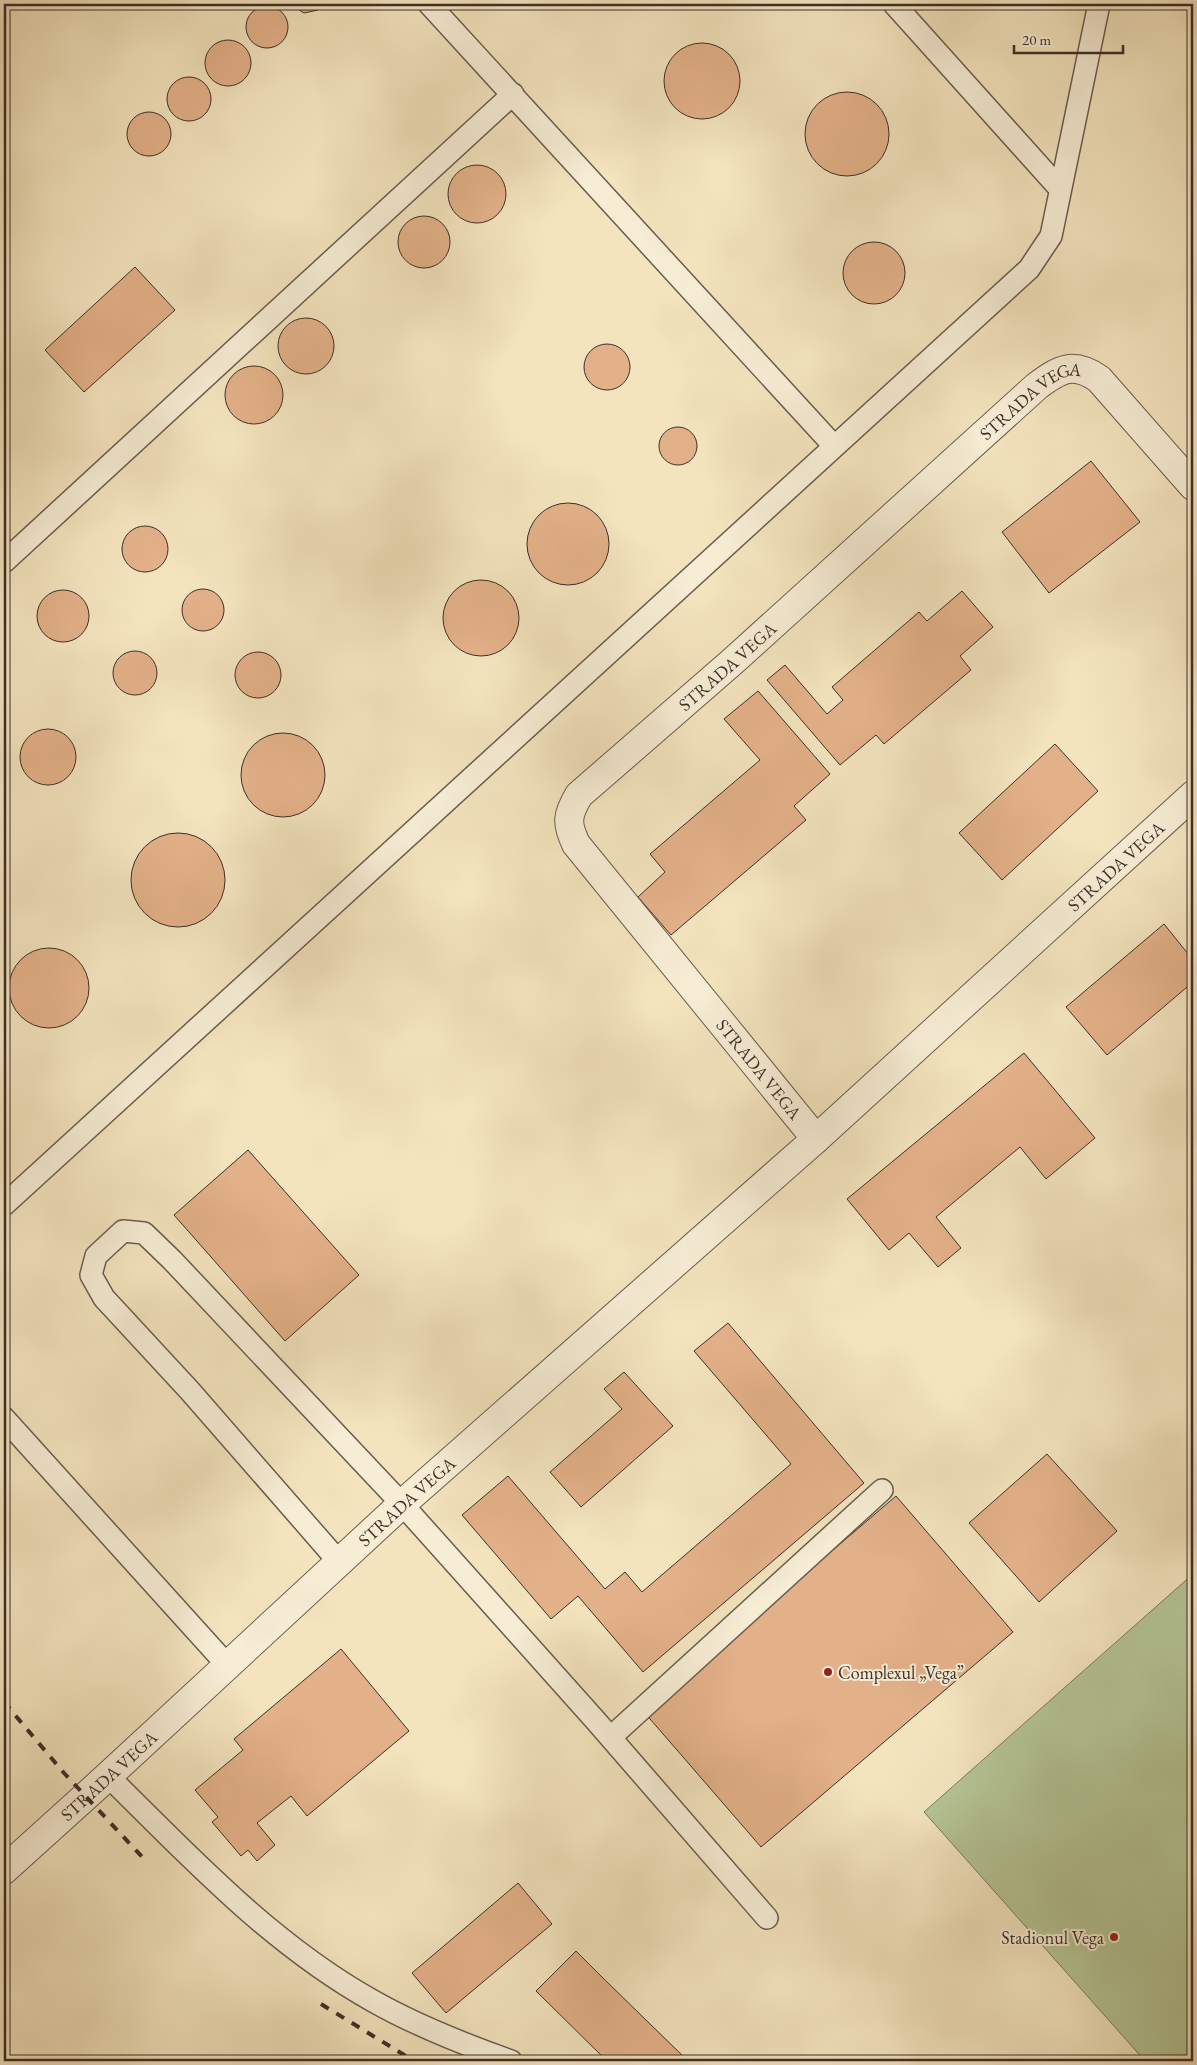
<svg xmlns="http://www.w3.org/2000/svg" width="1197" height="2065" font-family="'EB Garamond',serif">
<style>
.green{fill:#b5c596;stroke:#797a5f}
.building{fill:#e3b189;stroke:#3d2e28}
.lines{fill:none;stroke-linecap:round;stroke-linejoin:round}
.lane-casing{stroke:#6a5c4e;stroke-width:24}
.street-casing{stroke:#6a5c4e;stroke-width:30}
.lane{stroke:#f7edd5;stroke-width:21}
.street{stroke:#f7edd5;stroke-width:28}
.rail{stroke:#3d2e28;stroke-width:4;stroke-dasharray:9 9;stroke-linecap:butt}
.poi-dot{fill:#8f2418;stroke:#f7edd5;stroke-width:2}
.labels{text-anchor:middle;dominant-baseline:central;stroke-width:4;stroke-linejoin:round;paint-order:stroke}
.street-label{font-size:18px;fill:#3d2e28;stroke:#f7edd5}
.poi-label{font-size:18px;fill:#3d2e28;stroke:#f7edd5;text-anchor:start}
</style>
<rect width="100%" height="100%" fill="#f3e4be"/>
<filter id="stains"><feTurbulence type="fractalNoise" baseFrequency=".004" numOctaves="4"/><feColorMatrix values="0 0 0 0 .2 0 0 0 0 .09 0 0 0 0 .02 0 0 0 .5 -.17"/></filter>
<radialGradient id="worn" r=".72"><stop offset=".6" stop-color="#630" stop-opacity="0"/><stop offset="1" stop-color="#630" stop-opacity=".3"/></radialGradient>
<path class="green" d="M1193,1574V2061H1145L924,1812Z"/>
<path class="building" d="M290,4H325L318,10L304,13Z
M246 27a21 21 0 1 1 42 0a21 21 0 1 1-42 0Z
M205 63a23 23 0 1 1 46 0a23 23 0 1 1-46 0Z
M664 81a38 38 0 1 1 76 0a38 38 0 1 1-76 0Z
M167 99a22 22 0 1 1 44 0a22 22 0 1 1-44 0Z
M805 134a42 42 0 1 1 84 0a42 42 0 1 1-84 0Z
M127 134a22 22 0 1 1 44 0a22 22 0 1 1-44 0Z
M448 194a29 29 0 1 1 58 0a29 29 0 1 1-58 0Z
M398 242a26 26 0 1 1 52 0a26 26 0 1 1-52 0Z
M843 273a31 31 0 1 1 62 0a31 31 0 1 1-62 0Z
M135,267L175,310L84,392L45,350Z
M278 346a28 28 0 1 1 56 0a28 28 0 1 1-56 0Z
M584 367a23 23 0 1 1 46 0a23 23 0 1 1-46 0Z
M225 395a29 29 0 1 1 58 0a29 29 0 1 1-58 0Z
M659 446a19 19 0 1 1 38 0a19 19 0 1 1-38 0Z
M1091,461L1140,522L1049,593L1002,532Z
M527 544a41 41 0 1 1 82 0a41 41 0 1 1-82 0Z
M122 549a23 23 0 1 1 46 0a23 23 0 1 1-46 0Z
M443 618a38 38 0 1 1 76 0a38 38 0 1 1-76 0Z
M182 610a21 21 0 1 1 42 0a21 21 0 1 1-42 0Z
M37 616a26 26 0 1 1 52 0a26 26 0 1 1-52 0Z
M962,591L993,627L960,656L971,670L884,744L876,735L840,765L767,680L785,665L827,714L843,700L832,687L919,612L927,621Z
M113 673a22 22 0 1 1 44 0a22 22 0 1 1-44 0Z
M235 675a23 23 0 1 1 46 0a23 23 0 1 1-46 0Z
M758,691L830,774L794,806L806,820L671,935L638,897L665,872L650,854L760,760L724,719Z
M20 757a28 28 0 1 1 56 0a28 28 0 1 1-56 0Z
M241 775a42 42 0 1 1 84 0a42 42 0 1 1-84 0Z
M1055,744L1098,791L1002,880L959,833Z
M131 880a47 47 0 1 1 94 0a47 47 0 1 1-94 0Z
M1164,924L1193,960V982L1107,1055L1066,1007Z
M9 988a40 40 0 1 1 80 0a40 40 0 1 1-80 0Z
M1024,1053L1095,1138L1046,1179L1020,1147L936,1217L961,1248L938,1267L909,1233L889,1250L847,1199Z
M248,1150L359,1275L285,1341L174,1215Z
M728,1323L864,1483L643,1672L578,1596L551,1619L462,1515L508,1476L605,1589L625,1572L642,1592L791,1464L694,1351Z
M624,1372L673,1426L581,1507L550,1472L622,1409L604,1389Z
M1047,1454L1117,1531L1039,1602L969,1523Z
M896,1496L1013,1632L761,1847L644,1712Z
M341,1649L409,1731L307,1816L291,1796L257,1823L275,1845L257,1861L248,1850L241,1856L212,1822L218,1817L195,1790L243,1750L234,1739Z
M518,1883L552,1924L446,2013L412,1973Z
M576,1951L603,1978L688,2061H607L536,1991Z"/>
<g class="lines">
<defs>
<path id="lane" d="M429,4L834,446
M894,4L1060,189
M4,562L513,94
M4,1205L1029,269L1051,236L1099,4
M4,1418L228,1666
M340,1563L190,1391L104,1298L91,1275L96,1256L123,1231L144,1233L172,1260L402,1504L596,1721L767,1918
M611,1737L882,1490
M108,1776C190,1857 271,1944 373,2001C417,2026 463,2044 511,2061"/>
<g id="street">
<path id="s1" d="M816,1139L576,844C566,823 567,815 579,795L732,662L1037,386C1060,369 1073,361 1099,379L1193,486"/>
<path id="s2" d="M4,1870L108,1776L402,1504L816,1139L1193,795"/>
</g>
</defs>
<use href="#lane" class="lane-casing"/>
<use href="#street" class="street-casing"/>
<use href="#lane" class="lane"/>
<use href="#street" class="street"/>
<path class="rail" d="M4,1702L64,1773L145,1860
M321,2004L414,2061"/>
</g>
<g class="poi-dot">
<circle cx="828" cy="1672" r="5"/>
<circle cx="1114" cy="1937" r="5"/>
</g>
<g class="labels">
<g class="street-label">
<text stroke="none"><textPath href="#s1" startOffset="1034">STRADA VEGA</textPath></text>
<text stroke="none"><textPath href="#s1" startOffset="629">STRADA VEGA</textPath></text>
<text stroke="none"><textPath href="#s2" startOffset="1498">STRADA VEGA</textPath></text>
<text transform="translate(759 1069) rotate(51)">STRADA VEGA</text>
<text stroke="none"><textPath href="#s2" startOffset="546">STRADA VEGA</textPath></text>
<text stroke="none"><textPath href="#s2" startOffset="141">STRADA VEGA</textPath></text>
</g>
<g class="poi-label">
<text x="838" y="1672">Complexul „Vega”</text>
<text x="1104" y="1937" text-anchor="end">Stadionul Vega</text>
</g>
</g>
<rect width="1197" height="2065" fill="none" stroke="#f3e4be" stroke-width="20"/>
<rect x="5" y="5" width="1187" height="2055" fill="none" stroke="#3d2e28" stroke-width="2.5"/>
<rect x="10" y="10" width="1177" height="2045" fill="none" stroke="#3d2e28"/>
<path d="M1014 45v8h109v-8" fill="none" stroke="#3d2e28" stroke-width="2.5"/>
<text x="1022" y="45" font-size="15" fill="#3d2e28" stroke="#f7edd5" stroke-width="4" paint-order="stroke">20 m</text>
<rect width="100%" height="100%" filter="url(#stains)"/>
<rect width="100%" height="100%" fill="url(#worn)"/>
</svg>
